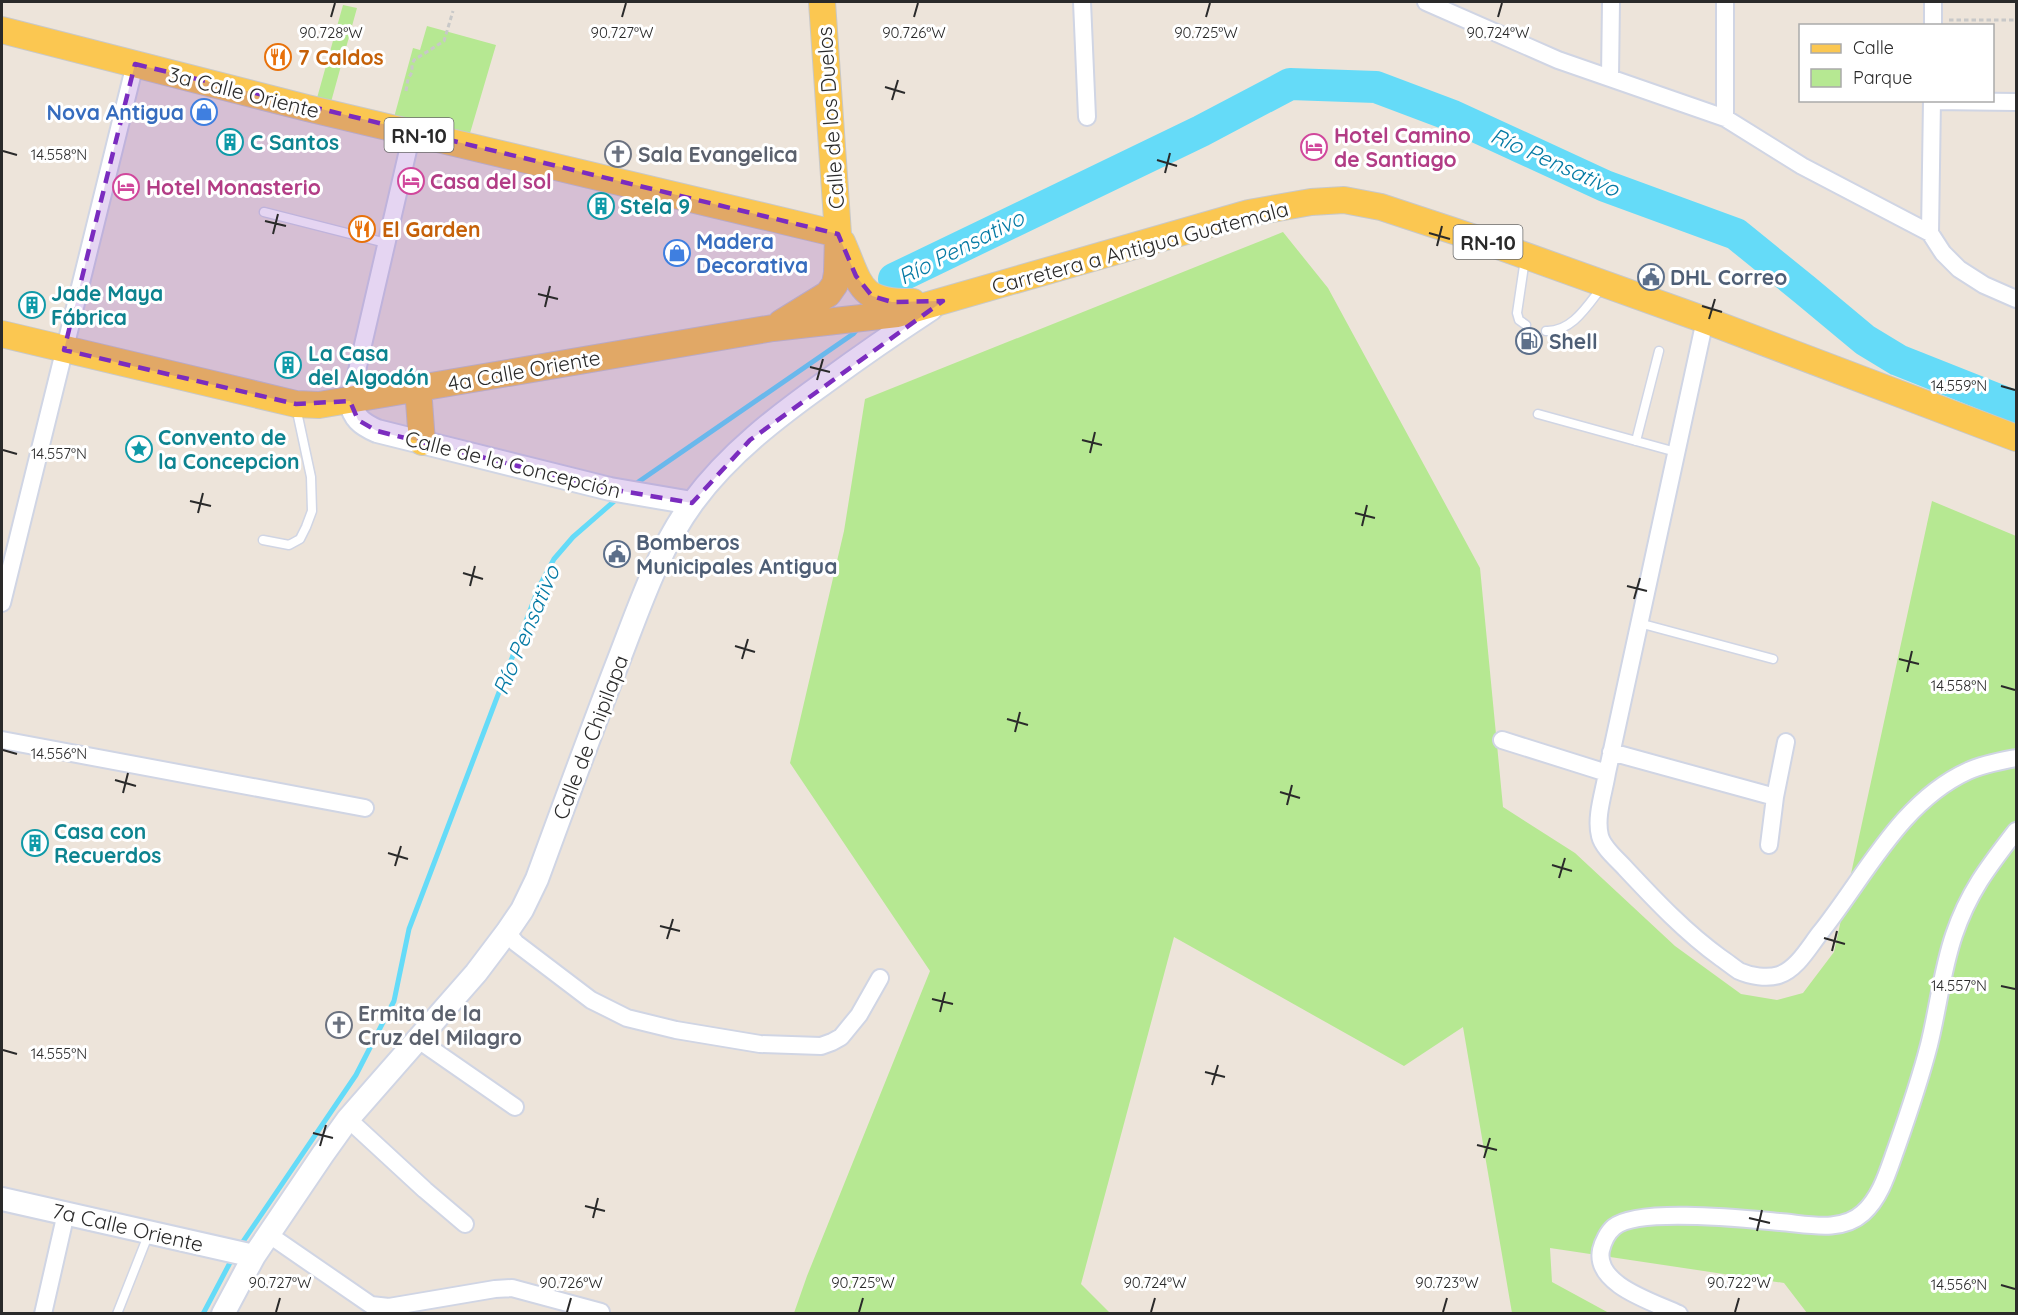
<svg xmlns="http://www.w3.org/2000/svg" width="2018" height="1315" font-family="Quicksand,sans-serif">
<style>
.green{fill:#b6e892}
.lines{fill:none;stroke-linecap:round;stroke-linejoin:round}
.stream{stroke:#65dbf8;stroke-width:5}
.river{stroke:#65dbf8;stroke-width:32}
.lane-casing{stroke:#d0d5e4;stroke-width:11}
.street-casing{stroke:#d0d5e4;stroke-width:20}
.secondary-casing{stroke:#d0d5e4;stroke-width:26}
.primary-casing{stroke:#c8c8c8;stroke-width:28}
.path{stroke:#c8c8c8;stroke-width:3;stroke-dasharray:4.5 3;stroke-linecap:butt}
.lane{stroke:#fff;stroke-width:8}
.street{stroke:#fff;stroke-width:16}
.secondary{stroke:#fff;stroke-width:22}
.primary{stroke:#fbc751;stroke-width:26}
.marked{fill:#7b2cbf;fill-opacity:0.2;stroke:#7b2cbf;stroke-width:4.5;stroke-dasharray:12 8;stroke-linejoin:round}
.ticks{fill:none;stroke:#2a2a2a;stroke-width:2}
.labels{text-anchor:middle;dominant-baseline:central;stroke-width:6;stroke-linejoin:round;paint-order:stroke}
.shield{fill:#fff;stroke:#6a6a6a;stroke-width:1.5}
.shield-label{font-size:20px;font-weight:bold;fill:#2a2a2a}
.food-label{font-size:21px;font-weight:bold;fill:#c56008;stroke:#fff;text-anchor:start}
.street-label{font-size:21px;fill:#2a2a2a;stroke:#fff}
.shop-label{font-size:21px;font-weight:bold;fill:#366cbe;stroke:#fff;text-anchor:end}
.hotel-label{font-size:21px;font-weight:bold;fill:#b23c85;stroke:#fff;text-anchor:start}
.culture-label{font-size:21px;font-weight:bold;fill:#0d838f;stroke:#fff;text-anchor:start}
.worship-label{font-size:21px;font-weight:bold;fill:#5b616d;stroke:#fff;text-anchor:start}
.service-label{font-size:21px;font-weight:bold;fill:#4e5e75;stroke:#fff;text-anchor:start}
.water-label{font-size:22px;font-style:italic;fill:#0379a4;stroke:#fff}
.ticks-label{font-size:15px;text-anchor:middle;fill:#2a2a2a;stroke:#fff;stroke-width:6;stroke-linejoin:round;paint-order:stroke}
</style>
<rect width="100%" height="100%" fill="#ede4da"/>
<path class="green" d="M343,5L357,8L331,102L317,98Z
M427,26L496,45L468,140L393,121L413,48L420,50Z
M1283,232L1328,288L1480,568L1503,807L1575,853L1675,946L1741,994L1777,1000L1803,993L1834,952L1932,501L2016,536V1313H1807L1784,1283L1550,1248L1552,1282L1609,1313H1512L1463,1027L1404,1066L1174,937L1081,1284L1110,1313H794L807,1276L930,971L790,763L844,531L865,399Z"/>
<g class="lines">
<path class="stream" d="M883,292L894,279
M631,487L853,334L859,327
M240,1246L356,1075L394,1001L409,929L539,587L554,559L573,537L619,497
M203,1314L233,1257"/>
<path class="river" d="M894,279L1201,131L1290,84L1376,87L1453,116L1605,186L1736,234L1805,290L1865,340L1898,360L2016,407"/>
<defs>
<path id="lane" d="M264,212L386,243
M1525,259L1517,313L1519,320L1526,325
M1546,331C1572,332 1587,306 1602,287
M1538,414L1676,452
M1636,441L1659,351
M263,540L289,545L300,539L306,527L312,511L311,477L296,407
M1639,623L1773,659
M117,1314L149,1233"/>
<path id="street" d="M1082,2L1087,117
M1426,2L1558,60L1725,118L1802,166L1930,233L1943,253L1959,269L1984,285L2016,299
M1933,26V2
M1610,77L1611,2
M1932,101L2016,102
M1725,118V2
M1930,233L1932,100
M1705,320L1607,773C1604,792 1595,817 1600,836C1603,848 1617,859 1625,868C1655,900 1685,932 1721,958C1727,962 1733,967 1739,971C1750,976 1767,979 1779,975C1797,969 1809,947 1820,933C1865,877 1900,802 1968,771C1983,764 2000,761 2016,758
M350,401L412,133
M2,603L135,64
M2,740L365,808
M1502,740L1607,773
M1611,752L1775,797L1769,845
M1775,797L1786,742
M507,932L516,943L591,1000L627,1018L676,1030L760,1044L821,1046L832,1042L841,1037L859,1015L880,978
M417,1039L515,1107
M348,1119L425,1190L465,1224
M268,1234L371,1305L389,1307L495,1289L512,1288L601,1312
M43,1314L66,1213
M1679,1314C1654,1302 1594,1285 1601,1250C1603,1242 1608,1232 1614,1227C1638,1207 1747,1219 1780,1222C1807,1224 1841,1233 1863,1213C1881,1197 1888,1171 1896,1149C1908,1115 1920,1080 1929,1045C1938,1009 1942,970 1954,935C1969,891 1989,866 2016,831"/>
<path id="secondary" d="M350,401C354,418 361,424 377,431L610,489L692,503
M2,1199L254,1256
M223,1314L254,1256L323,1154L348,1119L476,973L507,932L522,910L537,879C563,808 589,737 616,667C638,611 657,551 693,502C729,453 778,416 827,381C861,356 896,332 931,309"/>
<path id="primary" d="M2,30L307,108L838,234
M842,242C861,285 858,303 913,302
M781,323L828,294L835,284L837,273L838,234L822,2
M2,334L296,404L319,405L773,328L897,314L1249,213L1311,202L1344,200L1381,207L1487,242L1705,320L2016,438
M418,388L422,442"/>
</defs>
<use href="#lane" class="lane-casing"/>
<use href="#street" class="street-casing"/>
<use href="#secondary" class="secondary-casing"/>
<use href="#primary" class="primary-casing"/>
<path class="path" d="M1949,20H2016
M406,91L408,79L412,72V65L414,60L444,41L453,11"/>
<use href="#lane" class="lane"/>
<use href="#street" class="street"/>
<use href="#secondary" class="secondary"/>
<use href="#primary" class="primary"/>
</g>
<path class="marked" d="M135,64L838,234L856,276L872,296L892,302L943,301L750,440L692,503L610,489L377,431L358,420L350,401L296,404L64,350Z"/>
<path class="ticks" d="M331,17L335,3M622,17L626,3M914,17L918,3M1206,17L1210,3M1498,17L1502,3M885,87L905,93M892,100L898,80M3,151L17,155M1157,160L1177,166M1165,173L1170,153M265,221L286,226M1429,233L1450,239M273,234L278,214M1437,246L1442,226M538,294L558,299M1702,306L1722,312M545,307L550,286M1709,319L1715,299M810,367L830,372M817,380L823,359M2001,386L2015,390M1082,440L1102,445M3,450L17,454M1090,453L1095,432M190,501L211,506M198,513L203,493M1355,513L1375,518M1362,526L1367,505M463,573L483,579M470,586L475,566M1627,586L1647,591M1634,599L1640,578M735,646L755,652M742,659L748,639M1899,659L1919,664M1907,672L1912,651M2001,686L2015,690M1007,719L1028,725M1015,732L1020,712M3,750L17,754M115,780L136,786M1280,792L1300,798M123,793L128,773M1287,805L1292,785M388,853L408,859M1552,865L1572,871M395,866L401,846M1559,878L1565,858M660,926L680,931M1824,938L1845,944M667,939L673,919M1832,951L1837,931M2001,986L2015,989M932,999L953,1004M940,1012L945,992M3,1050L17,1054M1205,1072L1225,1077M1212,1085L1218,1065M313,1133L333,1138M1477,1145L1497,1150M320,1146L326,1125M1484,1158L1490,1138M585,1206L605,1211M593,1218L598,1198M1749,1218L1770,1223M1757,1231L1762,1210M2001,1285L2015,1289M276,1312L280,1298M567,1312L571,1298M859,1312L863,1298M1151,1312L1155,1298M1443,1312L1447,1298M1735,1312L1739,1298"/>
<defs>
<symbol id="restaurant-ring" viewBox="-11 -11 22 22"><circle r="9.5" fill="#fff" stroke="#e8710a" stroke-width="1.5"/><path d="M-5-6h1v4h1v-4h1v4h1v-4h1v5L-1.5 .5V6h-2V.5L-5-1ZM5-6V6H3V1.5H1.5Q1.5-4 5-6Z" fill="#e8710a"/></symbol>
<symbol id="shop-ring" viewBox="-11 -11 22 22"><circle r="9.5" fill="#fff" stroke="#3f7fe0" stroke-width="1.5"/><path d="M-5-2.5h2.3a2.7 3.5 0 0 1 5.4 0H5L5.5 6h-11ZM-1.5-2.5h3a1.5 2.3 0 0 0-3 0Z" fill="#3f7fe0"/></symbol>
<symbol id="building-ring" viewBox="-11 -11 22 22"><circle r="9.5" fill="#fff" stroke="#0f9aa8" stroke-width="1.5"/><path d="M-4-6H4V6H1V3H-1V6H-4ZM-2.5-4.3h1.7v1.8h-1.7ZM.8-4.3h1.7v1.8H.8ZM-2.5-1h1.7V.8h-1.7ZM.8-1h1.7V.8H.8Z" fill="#0f9aa8"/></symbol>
<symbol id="hotel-ring" viewBox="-11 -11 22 22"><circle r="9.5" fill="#fff" stroke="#d1479c" stroke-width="1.5"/><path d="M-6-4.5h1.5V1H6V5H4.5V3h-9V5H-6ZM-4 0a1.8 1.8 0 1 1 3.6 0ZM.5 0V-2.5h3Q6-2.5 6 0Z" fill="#d1479c"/></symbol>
<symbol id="church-ring" viewBox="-11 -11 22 22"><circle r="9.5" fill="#fff" stroke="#6b7280" stroke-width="1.5"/><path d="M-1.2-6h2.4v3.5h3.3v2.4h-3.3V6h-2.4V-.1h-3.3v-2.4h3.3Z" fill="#6b7280"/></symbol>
<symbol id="civic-ring" viewBox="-11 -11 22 22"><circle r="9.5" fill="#fff" stroke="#5c6f8a" stroke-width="1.5"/><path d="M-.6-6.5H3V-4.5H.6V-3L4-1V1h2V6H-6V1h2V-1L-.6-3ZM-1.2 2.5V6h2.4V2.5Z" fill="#5c6f8a"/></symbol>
<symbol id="fuel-ring" viewBox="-11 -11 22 22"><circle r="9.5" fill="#fff" stroke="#5c6f8a" stroke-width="1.5"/><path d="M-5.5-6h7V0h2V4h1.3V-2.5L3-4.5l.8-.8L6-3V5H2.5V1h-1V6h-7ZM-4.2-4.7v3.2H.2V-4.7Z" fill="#5c6f8a"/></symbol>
<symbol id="sight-ring" viewBox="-11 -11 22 22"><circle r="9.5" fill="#fff" stroke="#0f9aa8" stroke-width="1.5"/><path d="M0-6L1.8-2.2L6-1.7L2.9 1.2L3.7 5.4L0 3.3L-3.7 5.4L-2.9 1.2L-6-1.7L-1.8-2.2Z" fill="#0f9aa8"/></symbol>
</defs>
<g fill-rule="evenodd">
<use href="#restaurant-ring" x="263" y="42" width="30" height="30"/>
<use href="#shop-ring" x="189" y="97" width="30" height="30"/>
<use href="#building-ring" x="215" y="127" width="30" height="30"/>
<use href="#hotel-ring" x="1299" y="132" width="30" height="30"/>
<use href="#church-ring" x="603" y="139" width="30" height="30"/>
<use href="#hotel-ring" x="396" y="166" width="30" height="30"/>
<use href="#hotel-ring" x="111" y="172" width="30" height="30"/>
<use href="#building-ring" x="586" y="191" width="30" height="30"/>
<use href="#restaurant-ring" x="347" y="214" width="30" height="30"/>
<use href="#shop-ring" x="662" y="238" width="30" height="30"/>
<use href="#civic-ring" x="1636" y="262" width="30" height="30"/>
<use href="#building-ring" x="17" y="290" width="30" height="30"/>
<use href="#fuel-ring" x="1514" y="326" width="30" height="30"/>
<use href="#building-ring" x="273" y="350" width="30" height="30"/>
<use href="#sight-ring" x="124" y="434" width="30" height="30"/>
<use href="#civic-ring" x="602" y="539" width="30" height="30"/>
<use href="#building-ring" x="20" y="828" width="30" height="30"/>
<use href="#church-ring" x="324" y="1010" width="30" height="30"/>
</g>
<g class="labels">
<g class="shield">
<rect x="384.5" y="118" width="69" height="34" rx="4.5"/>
<rect x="1453.5" y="225" width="69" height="34" rx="4.5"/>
</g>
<g class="shield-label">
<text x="419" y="135">RN-10</text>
<text x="1488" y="242">RN-10</text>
</g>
<g class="food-label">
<text x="298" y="57">7 Caldos</text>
<text x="382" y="229">El Garden</text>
</g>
<g class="street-label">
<text transform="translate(244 92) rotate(14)">3a Calle Oriente</text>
<text transform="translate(830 118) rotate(-94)">Calle de los Duelos</text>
<text transform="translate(1140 247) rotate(-15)">Carretera a Antigua Guatemala</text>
<text transform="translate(524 370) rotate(-10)">4a Calle Oriente</text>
<text transform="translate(513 464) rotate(14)">Calle de la Concepción</text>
<text transform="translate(590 737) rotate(-69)">Calle de Chipilapa</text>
<text transform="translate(128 1227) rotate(13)">7a Calle Oriente</text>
</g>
<g class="shop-label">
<text x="184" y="112">Nova Antigua</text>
<text x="696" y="241" text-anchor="start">Madera<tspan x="696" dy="24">Decorativa</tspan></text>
</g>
<g class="hotel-label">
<text x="1334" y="135">Hotel Camino<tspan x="1334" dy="24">de Santiago</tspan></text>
<text x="430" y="181">Casa del sol</text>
<text x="146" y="187">Hotel Monasterio</text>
</g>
<g class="culture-label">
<text x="250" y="142">C Santos</text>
<text x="620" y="206">Stela 9</text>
<text x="51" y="293">Jade Maya<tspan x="51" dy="24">Fábrica</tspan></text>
<text x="308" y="353">La Casa<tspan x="308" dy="24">del Algodón</tspan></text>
<text x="158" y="437">Convento de<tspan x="158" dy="24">la Concepcion</tspan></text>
<text x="54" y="831">Casa con<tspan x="54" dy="24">Recuerdos</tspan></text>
</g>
<g class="worship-label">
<text x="638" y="154">Sala Evangelica</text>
<text x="358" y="1013">Ermita de la<tspan x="358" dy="24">Cruz del Milagro</tspan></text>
</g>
<g class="service-label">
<text x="1670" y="277">DHL Correo</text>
<text x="1549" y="341">Shell</text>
<text x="636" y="542">Bomberos<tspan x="636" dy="24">Municipales Antigua</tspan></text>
</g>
<g class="water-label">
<text transform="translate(1555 162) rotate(24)">Río Pensativo</text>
<text transform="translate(961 247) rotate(-27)">Río Pensativo</text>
<text transform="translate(526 630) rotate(-67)">Río Pensativo</text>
</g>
</g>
<g class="ticks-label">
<text x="331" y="38">90.728°W</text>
<text x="622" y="38">90.727°W</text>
<text x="914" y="38">90.726°W</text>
<text x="1206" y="38">90.725°W</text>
<text x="1498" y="38">90.724°W</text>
<text x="59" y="160">14.558°N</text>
<text x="1959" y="391">14.559°N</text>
<text x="59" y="459">14.557°N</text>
<text x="1959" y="691">14.558°N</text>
<text x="59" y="759">14.556°N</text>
<text x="1959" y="991">14.557°N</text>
<text x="59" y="1059">14.555°N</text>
<text x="280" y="1288">90.727°W</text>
<text x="571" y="1288">90.726°W</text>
<text x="863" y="1288">90.725°W</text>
<text x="1155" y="1288">90.724°W</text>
<text x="1447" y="1288">90.723°W</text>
<text x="1739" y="1288">90.722°W</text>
<text x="1959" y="1290">14.556°N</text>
</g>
<rect width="2018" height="1315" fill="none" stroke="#2a2a2a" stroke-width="6"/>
<rect x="1799" y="24" width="195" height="78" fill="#ffffff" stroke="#aaaaaa" stroke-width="1.5"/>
<rect x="1811" y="44" width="30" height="9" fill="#fbc751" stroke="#aaaaaa" stroke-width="1.5"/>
<text x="1853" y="54" font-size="18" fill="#2a2a2a">Calle</text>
<rect x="1811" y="69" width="30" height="18" fill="#b6e892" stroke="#aaaaaa" stroke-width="1.5"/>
<text x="1853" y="84" font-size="18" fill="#2a2a2a">Parque</text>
</svg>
